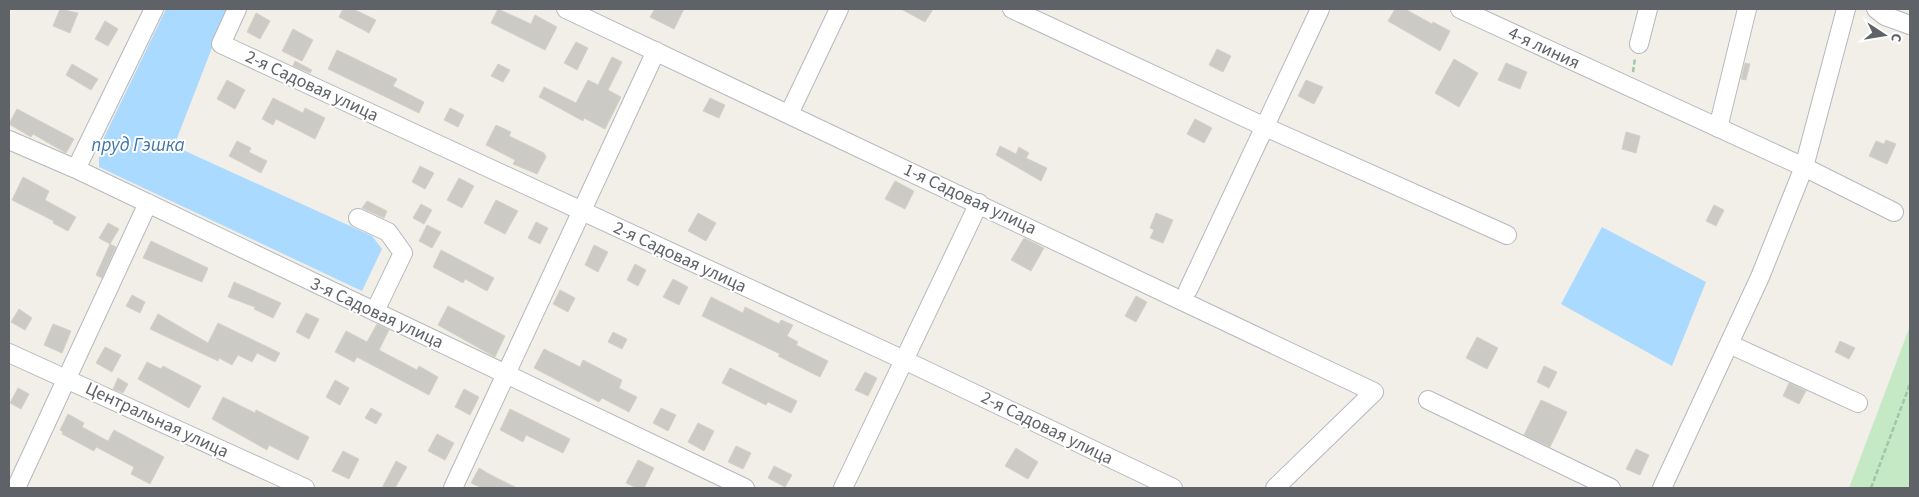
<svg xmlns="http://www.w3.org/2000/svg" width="1919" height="497" font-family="'Source Sans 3',sans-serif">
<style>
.green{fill:#c5e8c5}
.water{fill:#aadaff}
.building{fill:#cccac5;stroke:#d6d1c6}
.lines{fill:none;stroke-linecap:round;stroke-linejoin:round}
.minor-casing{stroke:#b5b8bc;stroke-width:20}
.path{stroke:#9cc7a9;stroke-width:2.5;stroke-dasharray:5 2.5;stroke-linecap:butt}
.minor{stroke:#fff;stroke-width:18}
.labels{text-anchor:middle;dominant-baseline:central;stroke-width:4;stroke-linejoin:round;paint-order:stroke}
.street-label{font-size:18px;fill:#5f6368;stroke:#fff}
.water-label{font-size:19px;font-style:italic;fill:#4174aa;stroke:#fff}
</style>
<rect width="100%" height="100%" fill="#f1efe8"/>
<path class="green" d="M1910,326V488H1849Z"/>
<path class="water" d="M166,9H227L174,146L372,236L382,249L362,291L99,167V148Z
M1602,227L1706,282L1672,366L1561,304Z"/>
<path class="building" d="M60,9L78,13L70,33L53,26Z
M343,9H353L376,20L369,33L339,17Z
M498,9L531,24L535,15L557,27L545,50L491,23Z
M655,9H684L674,29L650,17Z
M901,9H933L925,22Z
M1395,9H1405L1432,24L1433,22L1450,31L1440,51L1388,21Z
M256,13L270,21L260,39L247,32Z
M105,21L118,29L108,46L95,39Z
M293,29L313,40L302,61L282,51Z
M576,42L588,48L577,70L564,63Z
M1217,49L1231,56L1223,72L1209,65Z
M337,50L397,79L393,86L424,102L419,113L328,69Z
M612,57L622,62L608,90L621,97L605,129L584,118L583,121L539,97L544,87L576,103L588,80L598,85Z
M1454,59L1478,73L1459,107L1435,93Z
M295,61L312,70L310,73L293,66Z
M1506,63L1527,72L1520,89L1498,80Z
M1745,63L1750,64L1746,80L1741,79Z
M72,64L98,79L91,90L66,75Z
M498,64L510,70L503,82L491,76Z
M227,80L245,90L235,109L217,99Z
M1306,80L1323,87L1314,104L1298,96Z
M273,98L303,113L305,108L325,118L315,139L276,119L273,125L262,119Z
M710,98L725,105L719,118L703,111Z
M450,108L464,115L458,127L444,120Z
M17,109L74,139L66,153L33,134L31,137L9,124Z
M1195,119L1212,128L1204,143L1187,134Z
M496,125L511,132L509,136L544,153L546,157L537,174L513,164L515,160L486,145Z
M1626,132L1640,136L1636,153L1622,149Z
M1886,140L1896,144L1887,164L1869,156L1876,141L1884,144Z
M237,141L251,148L249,152L267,161L261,173L229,156Z
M1000,146L1016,154L1019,147L1029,153L1026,158L1047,168L1041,181L996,155Z
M420,166L434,173L425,189L412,182Z
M23,177L49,191L45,200L76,217L68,231L53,223L54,221L12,200Z
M459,178L474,186L462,208L447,200Z
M895,181L914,191L905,209L885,199Z
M496,200L518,211L505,234L484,223Z
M367,201L387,211L384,218L362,208Z
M421,204L432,210L424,224L413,218Z
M1714,205L1724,210L1716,226L1706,221Z
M698,213L716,223L706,241L688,231Z
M1156,213L1173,220L1163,243L1150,238L1154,230L1150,228Z
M536,222L548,228L540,244L528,238Z
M108,223L119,229L110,244L99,238Z
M427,225L441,232L432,248L419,241Z
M1024,238L1044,248L1031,271L1011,260Z
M151,241L208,268L202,282L143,258Z
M110,244L116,247L102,278L96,275Z
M594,245L608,252L598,272L585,265Z
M441,250L494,278L487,291L465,279L463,283L433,267Z
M635,264L646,270L638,286L627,280Z
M673,279L688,287L679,305L663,297Z
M234,282L281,303L273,318L254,309L255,307L228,297Z
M560,290L575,298L568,312L553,304Z
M132,295L145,302L140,313L126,306Z
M1136,296L1147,302L1136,322L1125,316Z
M711,297L743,313L745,307L779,324L781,320L793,325L787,336L798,342L796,345L828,361L820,377L778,356L780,354L702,316Z
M448,306L505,336L495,357L438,325Z
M19,309L32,318L25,330L11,322Z
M306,313L319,319L309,339L296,332Z
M158,314L208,343L218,323L280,353L275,362L257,353L252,362L238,355L232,365L219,358L218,361L150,329Z
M53,324L71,331L62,353L44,345Z
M377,324L389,330L379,350L417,370L419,366L438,377L429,395L357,357L354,362L335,352L346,331L367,342Z
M613,332L627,339L622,349L608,342Z
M1477,337L1498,348L1487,369L1466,358Z
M1840,341L1855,348L1849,359L1835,352Z
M105,347L121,355L112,372L96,363Z
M544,349L580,367L583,360L622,380L619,388L637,397L629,412L602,398L599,402L534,368Z
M147,362L161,369L163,366L201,386L189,408L138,379Z
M1544,366L1557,372L1549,388L1537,382Z
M730,368L797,401L791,413L768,402L766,405L722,383Z
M865,372L877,378L868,396L855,390Z
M118,378L128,384L123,393L113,389Z
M335,380L349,388L340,405L326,397Z
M1789,383L1806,391L1799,404L1783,396Z
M18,388L29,394L21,409L10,403Z
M464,389L479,397L470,415L455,407Z
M223,397L255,413L256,410L309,437L298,460L269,445L267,450L212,419Z
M1541,400L1567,412L1550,447L1524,435Z
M371,408L382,414L376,424L365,418Z
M661,408L676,415L668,431L653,423Z
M510,409L570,439L563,453L526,435L523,442L500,430Z
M68,414L84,423L82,427L108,441L114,430L164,457L150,484L131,474L134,467L96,447L94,451L62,434L63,432L60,430Z
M698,423L714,431L704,451L688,442Z
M437,434L454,443L445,460L428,451Z
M736,446L751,453L743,469L728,462Z
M1016,448L1038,462L1028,479L1005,466Z
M1636,449L1649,455L1640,475L1626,469Z
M343,451L359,459L349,479L332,471Z
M638,460L654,468L644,488H637L626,483Z
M396,461L407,467L395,488H382Z
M774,466L792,475L785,487L768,478Z
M479,468L489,474L517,488H482L471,483Z"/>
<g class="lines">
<defs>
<path id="minor" d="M237,9L221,44L904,360L1173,488
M566,9L1374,392L1275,488
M1012,9L1263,126L1507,235
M1460,9L1804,167L1894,212
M1876,9L1885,16L1910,25
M1639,44L1648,9
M789,114L839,9
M1718,128L1747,9
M9,140L76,169L745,488
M76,169L154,9
M358,218L388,232L403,253L375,311
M1188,290L1320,9
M1729,344L1858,403
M9,353L305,488
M1428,400L1611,488
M16,488L148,203
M453,488L656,51
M843,488L979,203
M1662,488L1760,277L1804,167L1846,9"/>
</defs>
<use href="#minor" class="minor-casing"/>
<path class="path" d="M1633,72L1635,58
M1871,488L1910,384"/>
<use href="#minor" class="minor"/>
</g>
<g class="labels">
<g class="street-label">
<text transform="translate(1544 48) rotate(25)">4-я линия</text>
<text transform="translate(312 86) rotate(25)">2-я Садовая улица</text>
<text transform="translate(970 199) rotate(25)">1-я Садовая улица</text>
<text transform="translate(680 257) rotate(25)">2-я Садовая улица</text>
<text transform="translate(377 313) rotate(25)">3-я Садовая улица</text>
<text transform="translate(157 420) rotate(25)">Центральная улица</text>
<text transform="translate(1047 428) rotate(26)">2-я Садовая улица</text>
</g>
<g class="water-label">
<text x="138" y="145">пруд Гэшка</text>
</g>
</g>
<rect width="1919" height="497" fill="none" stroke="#5f6368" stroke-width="20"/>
<g transform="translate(1884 35) rotate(102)" stroke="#ffffff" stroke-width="4" paint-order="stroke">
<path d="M0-4L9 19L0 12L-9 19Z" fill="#5f6368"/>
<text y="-8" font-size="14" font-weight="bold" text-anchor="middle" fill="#5f6368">С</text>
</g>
</svg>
